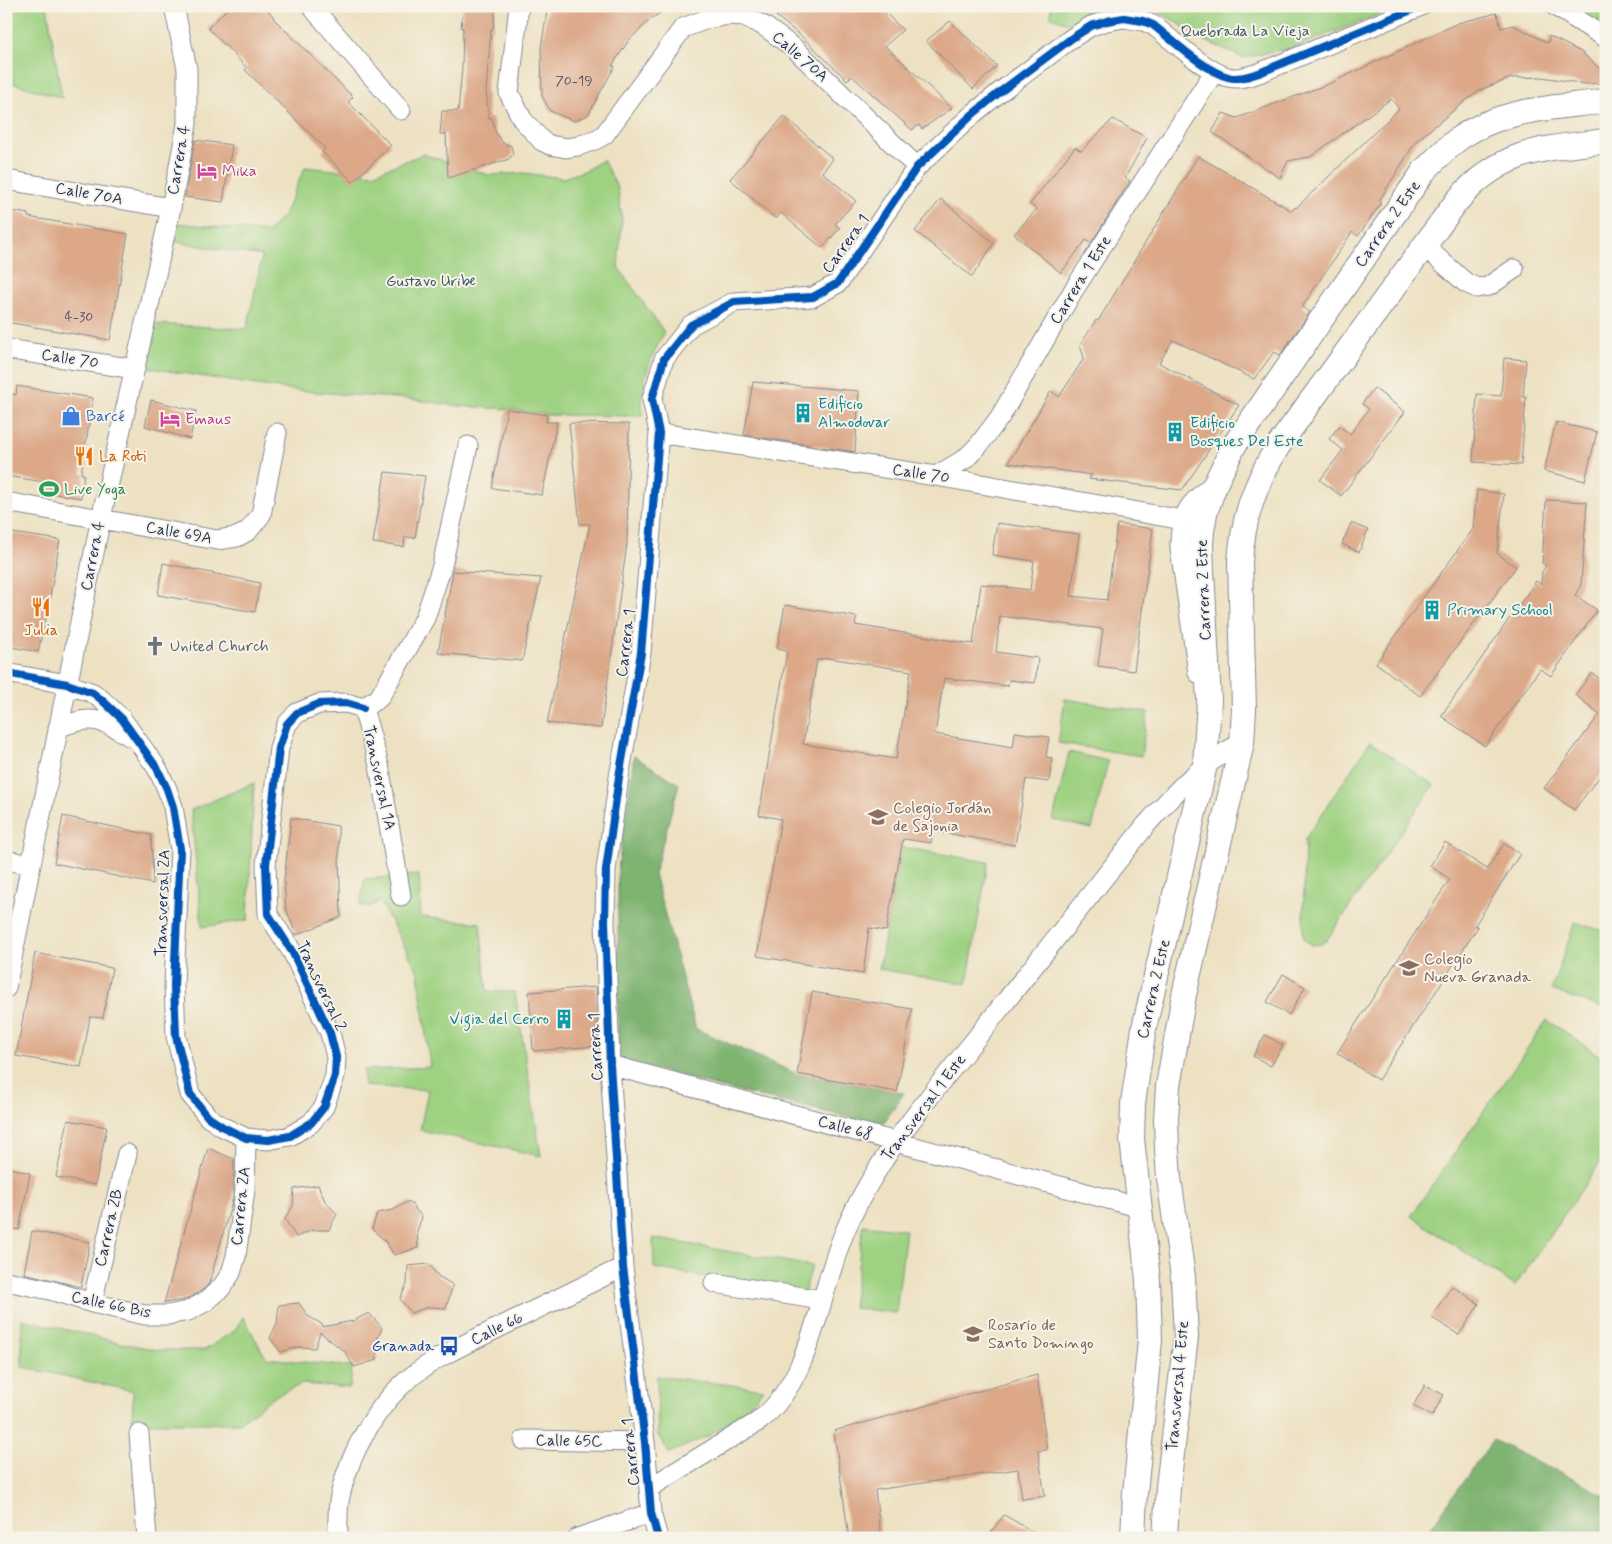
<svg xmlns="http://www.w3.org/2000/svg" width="1612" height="1544" font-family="Mynerve,sans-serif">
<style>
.green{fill:#9ed181;stroke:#5c8070}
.forest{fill:#7eb36f;stroke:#4c7166}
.building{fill:#dca888;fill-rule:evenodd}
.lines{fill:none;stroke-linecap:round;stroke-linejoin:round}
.minor-casing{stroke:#848890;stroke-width:21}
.major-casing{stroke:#848890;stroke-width:26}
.minor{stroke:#fff;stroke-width:19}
.major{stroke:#fff;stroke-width:24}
.cycleway-casing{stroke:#f7f3e8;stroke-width:11}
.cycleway{stroke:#0057b8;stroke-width:8}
.labels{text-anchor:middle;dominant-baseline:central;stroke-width:4;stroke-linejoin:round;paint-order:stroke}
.number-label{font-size:14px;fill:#4b4d68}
.park-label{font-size:16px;fill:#3c5867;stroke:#f7f3e8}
.street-label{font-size:16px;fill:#1b2f5e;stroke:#f7f3e8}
.hotel-label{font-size:16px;fill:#b23c85;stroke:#f7f3e8;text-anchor:start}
.culture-label{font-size:16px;fill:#0d838f;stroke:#f7f3e8;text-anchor:start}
.shop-label{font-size:16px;fill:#366cbe;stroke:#f7f3e8;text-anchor:start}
.food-label{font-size:16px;fill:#c56008;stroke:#f7f3e8;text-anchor:start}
.leisure-label{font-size:16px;fill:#27864d;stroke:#f7f3e8;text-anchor:start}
.worship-label{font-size:16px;fill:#5b616d;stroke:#f7f3e8;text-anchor:start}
.education-label{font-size:16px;fill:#785e54;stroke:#f7f3e8;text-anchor:start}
.transit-label{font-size:16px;fill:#164399;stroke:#f7f3e8;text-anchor:end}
</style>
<rect width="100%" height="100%" fill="#f7f3e8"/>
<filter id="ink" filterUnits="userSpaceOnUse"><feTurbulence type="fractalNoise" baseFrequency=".02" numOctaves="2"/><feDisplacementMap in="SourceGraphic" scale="10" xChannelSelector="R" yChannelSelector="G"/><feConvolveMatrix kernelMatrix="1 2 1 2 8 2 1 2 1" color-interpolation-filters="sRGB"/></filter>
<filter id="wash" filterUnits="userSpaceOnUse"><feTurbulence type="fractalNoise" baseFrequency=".0096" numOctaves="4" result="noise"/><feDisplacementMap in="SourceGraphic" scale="20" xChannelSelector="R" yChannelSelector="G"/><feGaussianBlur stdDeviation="1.12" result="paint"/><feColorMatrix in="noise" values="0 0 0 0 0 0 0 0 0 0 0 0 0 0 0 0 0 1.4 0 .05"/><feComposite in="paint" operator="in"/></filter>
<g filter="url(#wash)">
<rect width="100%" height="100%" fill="#ede1c2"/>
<path class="green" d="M6,6H47L62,98L6,81Z
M1051,6H1104L1080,27L1051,17Z
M1150,6H1401L1295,47L1243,58L1206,41Z
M1572,6H1606V29Z
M423,154L489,175L524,173L563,178L584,171L603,160L618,189L622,219L618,267L664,332C648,365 641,379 642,416L547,415L507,409L458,406L409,399L301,391L242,383L145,367L154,324L247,329L262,256L170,241L176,223L268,232L285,213L305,167L373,174Z
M1065,699L1148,712L1141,756L1058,743Z
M1370,742L1434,785L1326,941L1321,944L1312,945L1305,940L1303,935L1305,839Z
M1069,752L1108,761L1092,829L1053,820Z
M254,783L248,920L202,927L191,810Z
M901,847L988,862L967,984L879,969Z
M419,875L421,917L480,923L487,991L515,992L541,1156L420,1130L428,1090L364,1086V1070L430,1067L418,972L380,901L369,907L360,906L365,879Z
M1575,922L1606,932V1009L1551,990Z
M1547,1020L1606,1060V1154L1515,1286L1411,1216Z
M863,1225L906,1230L896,1313L853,1308Z
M653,1238L812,1266L804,1294L654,1268Z
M243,1317L266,1358L352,1367L350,1388L302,1384L273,1397L239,1423H132L133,1391L22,1367V1319L121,1343L158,1350H205L235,1330Z
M657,1376L764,1389L748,1407L709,1436L669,1453L658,1435Z"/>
<path class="forest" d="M634,756L679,784L654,874L696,1029L797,1074L904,1093L882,1125L719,1087L618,1059V869Z
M1493,1440L1606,1496V1538H1423Z"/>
<g id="blocks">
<path class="building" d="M230,6H264L274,17L273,18L353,97L348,102L391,145L353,182L322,152L325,148L245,70L247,68L208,28Z
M465,6H496L493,29H491L486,91L489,118H492L496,133L503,143L511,146L513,154L509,159L448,178L446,134H440L442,111H458L462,69L463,28H461L463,9H465Z
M548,6H671L651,19L629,40L612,66H615L588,115L574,121L550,111L542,96L541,48Z
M786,6H878L903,30L885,46L952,108L922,129L919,125L912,130L852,76L847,80L800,35L776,16Z
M1497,13L1501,28L1513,25L1548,43L1549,36L1581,52L1606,74V83L1585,84L1542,77L1511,78L1482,89L1464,102L1416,141L1379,201L1381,203L1358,236L1352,232L1302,307L1310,312L1280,355L1274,352L1254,379L1173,340L1159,363L1239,405L1182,490L1089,479L1092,475L1008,463L1051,391L1059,397L1084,358L1080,345L1096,320L1098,321L1198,156L1292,211L1295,207L1296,208L1399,109L1391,99L1310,157L1288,161L1280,178L1212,132L1223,113L1237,118L1331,83L1458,23Z
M950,21L997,66L973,89L926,41Z
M784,116L833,159L822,172L856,201L835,224L840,228L822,248L781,213L776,219L730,179Z
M1113,119L1147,138L1125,178L1130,181L1091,243L1086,240L1061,273L1014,234L1037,209L1030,204L1075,147L1081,151Z
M195,140L232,145L223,202L185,197Z
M941,199L994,243L972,277L915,231Z
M6,210L28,214V217L128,234L110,340L6,322Z
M1504,358L1526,360L1523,397H1526L1521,465L1473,462L1477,394L1501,396Z
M753,382L859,391L855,452L744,435Z
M17,386L93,398L81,474H84L81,498L50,493L51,483L6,476V393L16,395Z
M1374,388L1405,412L1341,496L1320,480L1343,450L1329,439L1339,426L1350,434L1369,409L1362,404Z
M151,400L196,411L190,439L145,426Z
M507,409L547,415L546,422H557L542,495L492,488Z
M1556,422L1597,432L1585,481L1544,471Z
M569,423L629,424L627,544L601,728L547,723L590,524H580Z
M385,472L425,476L415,538L405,537L404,547L373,543Z
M1477,490L1504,494L1497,553L1516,567L1420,696L1376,663L1473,529Z
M1546,500L1587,502L1581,585L1575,595L1597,610L1551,676L1540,669L1485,746L1441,716L1536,581L1541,584L1542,572L1546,566L1542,563Z
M997,523L1079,534L1071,596L1107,600L1117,524L1153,529L1134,671L1098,666L1103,629L1000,616L996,652L1038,658L1035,683L1009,680L1008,686L944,678L935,734L1013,747L1015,732L1049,737L1046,757L1052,758L1049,782L1026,779L1015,845L933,831L931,843L903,839L886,931L869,928L863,974L757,956L781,819L759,815L787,651L777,649L785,605L857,617L855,625L973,644L981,584L1030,590L1034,561L992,555ZM829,658L911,671L896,759L803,744L817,660Z
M1351,523L1368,530L1359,552L1342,544Z
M6,532L60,540L47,614L38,652L6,646Z
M163,563L260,583L255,612L158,595Z
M453,571L541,578L522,661L438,653Z
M1592,673L1606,683V768L1574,810L1544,788L1600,714L1575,695Z
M63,816L151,835L153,884L54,863Z
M291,818L338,826L341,917L296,935L286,908L284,880Z
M1445,842L1487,869L1504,844L1520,854L1475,925L1478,927L1378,1080L1337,1053L1450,879L1430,866Z
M35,953L112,968L103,1018L90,1017L81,1067L16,1056Z
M1283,974L1305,987L1289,1015L1267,1002Z
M596,987L598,1046L533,1051L529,992Z
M812,992L912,1009L897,1092L797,1074Z
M1265,1035L1283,1045L1271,1066L1253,1056Z
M68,1120L107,1127L95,1185L56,1177Z
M208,1148L234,1159L233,1198L209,1284L199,1293L184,1300L164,1303Z
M6,1167L30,1173L19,1230L6,1227Z
M318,1185L325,1201L337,1214L329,1230H313L296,1237L285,1219L293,1206L294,1189Z
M409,1201L422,1217L417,1231L418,1248L394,1255L385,1241L372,1229L377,1213L393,1210Z
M32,1231L90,1242L81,1287L24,1273Z
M429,1264L438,1276L453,1285L446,1308L428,1307L411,1313L400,1299L407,1284L408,1266Z
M1452,1286L1479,1304L1459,1335L1431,1317Z
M299,1303L308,1316L323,1325L322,1327L353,1321L369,1313L382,1328L376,1343L377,1360L354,1367L345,1352L320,1332L315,1348L298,1347L281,1352L270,1338L277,1323L279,1305Z
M1037,1375L1047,1450L1038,1451L1045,1496L1022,1499L1018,1469L875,1490L881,1538H849L834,1431Z
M1425,1385L1444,1395L1432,1416L1413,1406Z
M1004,1515L1044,1538H987Z"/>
</g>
</g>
<g filter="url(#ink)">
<use href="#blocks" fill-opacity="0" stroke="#848890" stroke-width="1"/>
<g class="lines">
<defs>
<path id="minor" d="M311,6L401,110
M519,6L509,93L522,119L542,141L550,145L566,148L578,146L597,139L604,135L683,28L707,19L729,15L744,16L764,26L794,48L917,167
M1555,6L1606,38
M6,180L171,208
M1424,246L1466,283L1477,288L1489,286L1514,269
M6,349L135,369
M659,433L936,476L1183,520
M936,476L965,459L978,446L1000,417L1073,291L1214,72
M6,502L217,540L237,537L248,531L261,515L277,433
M6,673L67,684L93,693L103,701L122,719L157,768L167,789L173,807L180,849L174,985L176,1036L190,1094L208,1117L223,1127L246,1138L268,1140L290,1136L311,1123L324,1107L335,1076L336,1057L330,1033L293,953L268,914L266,865L279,748L287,724L297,713L319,704L346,703L363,708
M1198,673L1180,549C1179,514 1189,503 1216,482
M363,708L379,698L425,618L442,566L468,446
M363,708L379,765L401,896
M58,728C89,715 101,718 129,736
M6,860L31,865
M6,988L101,518L171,208L187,124V69L174,6
M610,1065L1138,1207
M6,1281L50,1290L92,1303L145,1315H168L188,1311L205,1302L221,1288L231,1273L236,1256L245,1190L246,1138
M714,1283L822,1300
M92,1303L127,1154
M139,1434L147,1538
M524,1440L645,1442
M649,1488L759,1421C813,1378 819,1292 845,1231C875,1160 927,1100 974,1041C1032,969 1089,897 1146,825C1175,792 1202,762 1242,743
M338,1538C338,1524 337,1510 340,1496C349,1454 377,1404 411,1377C437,1356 470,1342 500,1327C541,1307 582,1287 623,1267
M578,1538L651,1513
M658,1538L651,1513L645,1442L623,1267L610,1065L605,922L606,870L619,777L641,653L659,433L652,399L664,359L691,325L734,302L813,297L838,283L917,167L973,114L1000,92L1072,38L1091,26L1107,21L1124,18L1143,21L1153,25C1171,39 1208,73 1228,77C1238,80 1249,76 1259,73L1421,6"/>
<path id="major" d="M1133,1538L1135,1493L1150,1340L1148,1280L1132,1139L1133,1104L1144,1028L1205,765L1209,700L1202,571L1201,545L1202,531L1205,513L1216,482L1235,444L1424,171C1436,159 1447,147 1461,137C1503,108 1557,108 1606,101
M1165,1538L1168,1487L1186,1337L1183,1277L1169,1178L1167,1149L1166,1119L1168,1086L1184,995L1242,743L1244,709L1240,562C1243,517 1255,484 1278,446L1457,201C1502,149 1542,149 1606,141"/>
</defs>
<use href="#minor" class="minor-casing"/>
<use href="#major" class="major-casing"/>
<use href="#minor" class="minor"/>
<use href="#major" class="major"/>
<defs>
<path id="cycleway" d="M6,673L67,684L93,693L103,701L122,719L157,768L167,789L173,807L180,849L174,985L176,1036L190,1094L208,1117L223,1127L246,1138L268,1140L290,1136L311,1123L324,1107L335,1076L336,1057L330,1033L293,953L268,914L266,865L279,748L287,724L297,713L319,704L346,703L363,708
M658,1538L651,1513L645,1442L623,1267L610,1065L605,922L606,870L619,777L641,653L659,433L652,399L664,359L691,325L734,302L813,297L838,283L917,167L973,114L1000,92L1072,38L1091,26L1107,21L1124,18L1143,21L1153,25C1171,39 1208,73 1228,77C1238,80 1249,76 1259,73L1421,6"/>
</defs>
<use href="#cycleway" class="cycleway-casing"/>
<use href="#cycleway" class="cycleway"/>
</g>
</g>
<defs>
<symbol id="hotel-bare" viewBox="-9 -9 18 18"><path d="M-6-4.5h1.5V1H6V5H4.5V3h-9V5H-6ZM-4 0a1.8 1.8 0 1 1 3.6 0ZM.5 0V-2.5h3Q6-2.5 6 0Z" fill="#d1479c" stroke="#f7f3e8" stroke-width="2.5" paint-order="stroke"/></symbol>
<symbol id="building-bare" viewBox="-9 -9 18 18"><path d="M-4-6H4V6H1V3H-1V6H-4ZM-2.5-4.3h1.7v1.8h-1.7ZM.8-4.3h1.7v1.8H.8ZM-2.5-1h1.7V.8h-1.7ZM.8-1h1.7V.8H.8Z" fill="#0f9aa8" stroke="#f7f3e8" stroke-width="2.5" paint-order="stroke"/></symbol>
<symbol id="shop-bare" viewBox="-9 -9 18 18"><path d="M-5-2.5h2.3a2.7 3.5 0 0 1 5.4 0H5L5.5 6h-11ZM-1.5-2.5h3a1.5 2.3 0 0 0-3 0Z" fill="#3f7fe0" stroke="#f7f3e8" stroke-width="2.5" paint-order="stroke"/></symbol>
<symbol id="restaurant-bare" viewBox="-9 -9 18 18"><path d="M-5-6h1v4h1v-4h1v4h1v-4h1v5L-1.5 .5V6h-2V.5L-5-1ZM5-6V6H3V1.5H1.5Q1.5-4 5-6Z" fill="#e8710a" stroke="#f7f3e8" stroke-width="2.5" paint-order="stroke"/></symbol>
<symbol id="stadium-bare" viewBox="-9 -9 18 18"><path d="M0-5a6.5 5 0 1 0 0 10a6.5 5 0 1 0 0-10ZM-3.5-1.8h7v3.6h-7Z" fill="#2e9e5b" stroke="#f7f3e8" stroke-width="2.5" paint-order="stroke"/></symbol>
<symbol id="church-bare" viewBox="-9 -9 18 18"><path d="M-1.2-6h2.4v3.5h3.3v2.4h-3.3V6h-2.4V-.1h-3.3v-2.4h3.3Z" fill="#6b7280" stroke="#f7f3e8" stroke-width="2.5" paint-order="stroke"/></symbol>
<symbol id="school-bare" viewBox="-9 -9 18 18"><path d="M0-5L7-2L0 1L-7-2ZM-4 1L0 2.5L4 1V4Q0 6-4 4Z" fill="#8d6e63" stroke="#f7f3e8" stroke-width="2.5" paint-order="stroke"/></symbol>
<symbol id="bus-bare" viewBox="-9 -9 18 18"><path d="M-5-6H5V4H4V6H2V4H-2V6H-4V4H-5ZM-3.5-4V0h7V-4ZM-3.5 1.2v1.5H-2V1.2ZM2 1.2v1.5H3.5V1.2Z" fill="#1a4fb4" stroke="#f7f3e8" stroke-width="2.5" paint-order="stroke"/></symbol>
</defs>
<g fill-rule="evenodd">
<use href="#hotel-bare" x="193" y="157" width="28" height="28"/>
<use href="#building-bare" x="789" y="399" width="28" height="28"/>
<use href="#shop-bare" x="57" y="402" width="28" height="28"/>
<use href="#hotel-bare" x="156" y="405" width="28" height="28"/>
<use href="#building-bare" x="1161" y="418" width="28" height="28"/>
<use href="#restaurant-bare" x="70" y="442" width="28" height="28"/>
<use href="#stadium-bare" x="35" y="475" width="28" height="28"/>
<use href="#restaurant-bare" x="27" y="593" width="28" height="28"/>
<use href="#building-bare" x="1418" y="596" width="28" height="28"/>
<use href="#church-bare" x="141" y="632" width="28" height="28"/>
<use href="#school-bare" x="864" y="803" width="28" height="28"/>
<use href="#school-bare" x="1395" y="954" width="28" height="28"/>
<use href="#building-bare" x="550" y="1005" width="28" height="28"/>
<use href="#school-bare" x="959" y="1320" width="28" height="28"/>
<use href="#bus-bare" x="435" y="1332" width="28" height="28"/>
</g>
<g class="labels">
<g class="number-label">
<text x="574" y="81">70-19</text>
<text x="79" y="317">4-30</text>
</g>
<g class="park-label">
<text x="1245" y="31">Quebrada La Vieja</text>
<text x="431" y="281">Gustavo Uribe</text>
</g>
<g class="street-label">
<text transform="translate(800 57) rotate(41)">Calle 70A</text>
<text transform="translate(179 160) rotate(-80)">Carrera 4</text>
<text transform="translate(89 194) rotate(10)">Calle 70A</text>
<text transform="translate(1388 224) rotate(-55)">Carrera 2 Este</text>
<text transform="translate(846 244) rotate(-54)">Carrera 1</text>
<text transform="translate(1081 280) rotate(-58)">Carrera 1 Este</text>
<text transform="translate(70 359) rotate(9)">Calle 70</text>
<text transform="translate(921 474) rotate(9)">Calle 70</text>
<text transform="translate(179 533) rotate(10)">Calle 69A</text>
<text transform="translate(93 556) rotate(-79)">Carrera 4</text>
<text transform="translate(1204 590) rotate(-92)">Carrera 2 Este</text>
<text transform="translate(626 643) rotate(-83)">Carrera 1</text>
<text transform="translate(379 778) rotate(78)">Transversal 1A</text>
<text transform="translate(163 903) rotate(-88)">Transversal 2A</text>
<text transform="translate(321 986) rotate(65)">Transversal 2</text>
<text transform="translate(1154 989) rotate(-77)">Carrera 2 Este</text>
<text transform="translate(596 1047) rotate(-93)">Carrera 1</text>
<text transform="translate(924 1108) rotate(-53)">Transversal 1 Este</text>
<text transform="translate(845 1128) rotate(15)">Calle 68</text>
<text transform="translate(241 1206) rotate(-84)">Carrera 2A</text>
<text transform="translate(109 1228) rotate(-77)">Carrera 2B</text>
<text transform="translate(111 1305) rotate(12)">Calle 66 Bis</text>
<text transform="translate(497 1329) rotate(-26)">Calle 66</text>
<text transform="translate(1178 1386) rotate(-85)">Transversal 4 Este</text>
<text transform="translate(569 1441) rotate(1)">Calle 65C</text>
<text transform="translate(631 1452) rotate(-96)">Carrera 1</text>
</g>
<g class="hotel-label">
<text x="222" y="171">Mika</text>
<text x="185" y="419">Emaus</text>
</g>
<g class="culture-label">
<text x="818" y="404">Edificio<tspan x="818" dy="18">Almodovar</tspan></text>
<text x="1190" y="423">Edificio<tspan x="1190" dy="18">Bosques Del Este</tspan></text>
<text x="1447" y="610">Primary School</text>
<text x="549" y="1019" text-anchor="end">Vigia del Cerro</text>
</g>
<g class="shop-label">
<text x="86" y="416">Barcé</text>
</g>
<g class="food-label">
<text x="99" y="456">La Roti</text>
<text x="41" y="630" text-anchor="middle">Julia</text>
</g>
<g class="leisure-label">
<text x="64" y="489">Live Yoga</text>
</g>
<g class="worship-label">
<text x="170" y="646">United Church</text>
</g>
<g class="education-label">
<text x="893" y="808">Colegio Jordán<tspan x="893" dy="18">de Sajonia</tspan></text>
<text x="1424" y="959">Colegio<tspan x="1424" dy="18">Nueva Granada</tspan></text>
<text x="988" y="1325">Rosario de<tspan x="988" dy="18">Santo Domingo</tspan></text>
</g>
<g class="transit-label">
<text x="434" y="1346">Granada</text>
</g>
</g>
<rect width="1612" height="1544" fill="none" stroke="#f7f3e8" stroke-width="25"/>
</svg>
